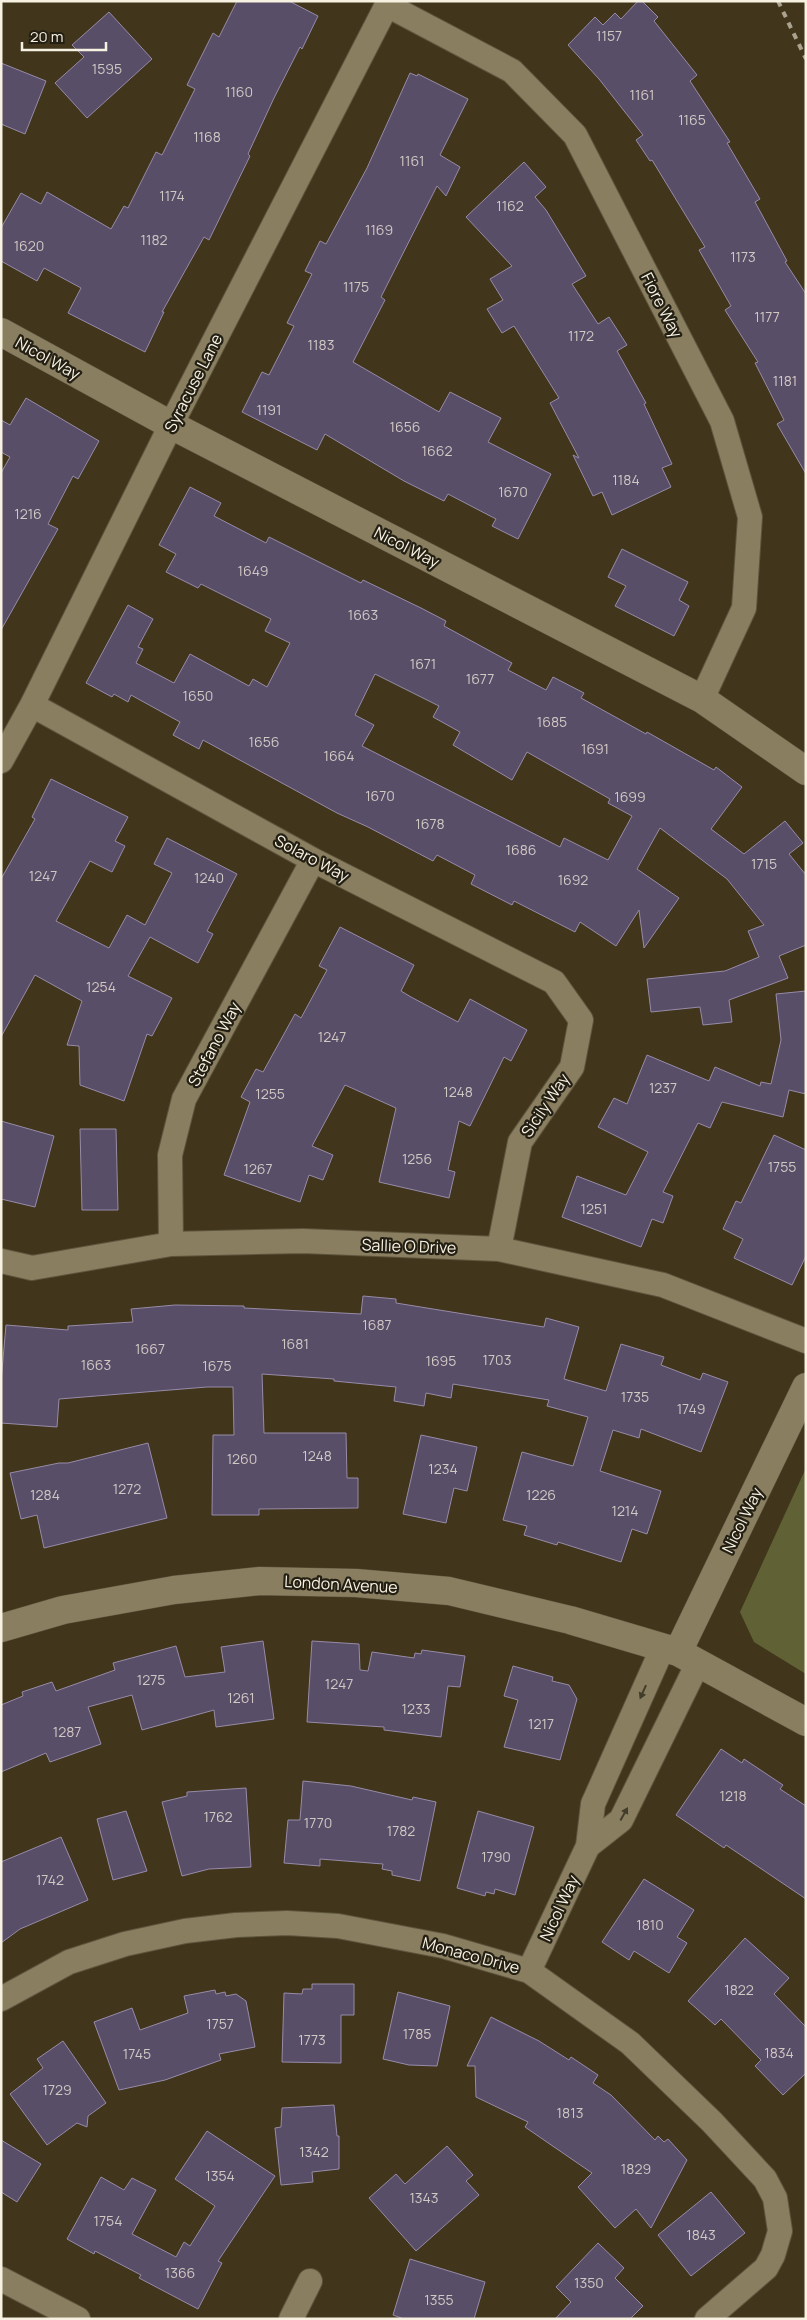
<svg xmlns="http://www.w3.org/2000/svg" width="807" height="2320" font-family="Manrope,sans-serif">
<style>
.green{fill:#606235}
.building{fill:#584e68;stroke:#978ba8;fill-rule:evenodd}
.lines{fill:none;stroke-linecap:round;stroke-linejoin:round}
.minor-casing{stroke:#5e553d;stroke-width:26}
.tertiary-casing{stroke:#5e553d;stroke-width:29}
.minor{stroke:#8a7e61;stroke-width:24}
.tertiary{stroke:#8a7e61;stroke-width:28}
.rail{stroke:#aba38f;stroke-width:4;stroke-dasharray:6 6;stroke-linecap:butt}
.oneway{fill:#423c2a}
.labels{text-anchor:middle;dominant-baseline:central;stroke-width:4.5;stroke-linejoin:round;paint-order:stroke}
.number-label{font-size:14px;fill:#cfc8c3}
.street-label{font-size:16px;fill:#f7f1e1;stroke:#231f13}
</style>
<rect width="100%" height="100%" fill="#41361c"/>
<path class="green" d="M806,1468V1674L754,1642L740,1612Z"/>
<path class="building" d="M237,1H289L318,16L302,49L300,47L274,98L248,154L250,156L209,240L204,237L162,312H164L145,352L68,313L81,288L44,268L37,281L1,261V228L21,193L41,204L47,192L111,229L124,206L128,208L156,152L162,155L195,89L187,85L213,33L219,37Z
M638,1H642L658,17L654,21L697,75L690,81L730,142L727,143L760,199L755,202L787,261L785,262L806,294V474L777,424L784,420L755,363L758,362L725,310L731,306L699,250L705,247L652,160L650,161L636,140L643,135L599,79L568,45L595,17L603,25L615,13L621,19Z
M109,12L152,59L87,118L55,83L84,57L72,45Z
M1,63L46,81L25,134L1,124Z
M410,73L417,76L418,74L468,99L440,155L460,167L446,196L437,186L381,297L385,300L353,362L439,412L450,392L501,418L488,442L551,474L518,539L492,526L496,519L448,494L444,501L404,481L325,434L317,450L242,412L262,372L269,375L294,326L287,323L312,274L305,271L320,241L326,244L367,168Z
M524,162L546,187L535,197L546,210L586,276L572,284L598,324L609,317L627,345L617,351L646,403L644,404L672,464L662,468L671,487L612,515L602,492L593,496L573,455L579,458L550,403L559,398L514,326L502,333L487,309L503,300L490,279L512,266L466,217Z
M26,398L99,441L78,479L73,476L48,524L58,529L1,630V473L10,457L1,452V420L10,425Z
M190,487L221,503L214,516L266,543L269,537L361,583L363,580L421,608L446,621L444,626L512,663L508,670L546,690L553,677L584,693L581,698L646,734L647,732L714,770L716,767L742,787L711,829L744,854L785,821L803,843L789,854L806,875V945L779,956L788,978L729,1000L732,1022L703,1025L700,1007L651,1012L647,979L725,971L759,957L748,931L764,925L727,879L660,828L637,869L679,898L644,948L639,910L616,946L580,922L575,932L514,901L512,905L471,884L475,875L437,855L433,861L368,827L337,813L203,740L199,749L173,735L180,722L131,695L128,702L114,694L112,697L86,683L128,605L153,619L138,647L143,649L136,663L174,683L190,654L249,686L253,679L267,687L290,643L265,631L271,619L201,584L198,588L166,572L176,554L159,545ZM375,674L439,706L433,717L460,732L453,745L512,780L527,752L610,799L608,803L632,816L608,860L564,838L560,847L362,746L374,725L355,715Z
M622,549L688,582L679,600L689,606L674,636L615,606L626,586L608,577Z
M51,779L128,817L115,841L125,846L112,872L90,861L56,921L109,948L127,915L145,925L172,873L154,864L167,838L237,874L207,931L213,934L198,963L150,937L128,976L172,998L152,1036L147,1034L124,1101L80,1085L79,1046L67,1045L82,1001L35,975L1,1037V879L35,819L32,817Z
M340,927L414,965L401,991L411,997L458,1022L470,999L527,1030L511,1061L504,1057L470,1126L459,1121L448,1170L455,1172L449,1198L379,1182L396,1108L345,1085L312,1146L333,1155L323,1180L309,1175L300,1202L224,1175L250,1102L241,1097L256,1069L263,1072L295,1014L301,1018L327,970L319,966Z
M806,991V1094L789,1090L783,1117L722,1102L710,1128L698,1123L663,1192L673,1196L663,1223L652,1219L641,1247L562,1217L577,1176L626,1195L648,1152L598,1127L614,1098L627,1104L647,1055L709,1081L715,1067L760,1086L761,1082L771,1084L781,1040L776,994Z
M1,1121L54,1136L35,1207L1,1199Z
M80,1129H116L118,1210H82Z
M774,1135L806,1150V1256L792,1285L734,1258L743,1239L723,1229L736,1201L741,1203Z
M363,1296L396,1299V1303L544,1327L546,1318L579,1327L564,1379L606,1391L621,1344L664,1357L661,1365L700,1380L703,1373L728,1382L701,1452L641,1429L639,1438L613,1430L600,1471L661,1491L647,1534L632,1529L621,1562L558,1542L557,1545L524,1535L527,1526L503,1520L522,1452L573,1466L588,1417L547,1406L549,1400L453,1384L451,1398L426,1393L424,1406L394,1401L396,1387L334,1381V1379L262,1374L264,1433H346L347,1478H358V1508L259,1509V1515H212L213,1435H234L233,1387H207L59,1399L57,1427L1,1423V1382L6,1325L68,1330V1326L133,1322L131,1309L175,1305L244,1306V1308L361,1314Z
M421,1435L477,1447L467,1491L454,1488L446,1523L403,1514Z
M148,1443L167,1518L44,1548L37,1515L21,1519L10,1473L59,1463H68Z
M263,1641L274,1719L216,1727L214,1710L142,1730L132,1695L88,1707L101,1744L50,1762L46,1753L1,1772V1705L23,1696L22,1692L52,1682L56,1691L115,1670L113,1663L176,1646L185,1677L225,1672L221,1647Z
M312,1641L359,1644L360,1670L368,1671L372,1652L414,1658L415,1653L421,1654L422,1650L465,1656L460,1687L448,1686L441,1737L384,1730V1727L307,1722Z
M513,1666L553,1677L552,1681L569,1685L577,1699L560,1760L504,1747L518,1700L504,1696Z
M721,1749L742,1763L744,1759L783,1785L780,1789L806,1806V1899L726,1845L724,1848L676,1815Z
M303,1781L351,1786L412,1800L413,1797L436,1802L420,1881L392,1875V1871L382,1869L383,1864L320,1859V1866L284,1863L288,1820H300Z
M246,1788L251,1867L209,1869L182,1876L162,1802L187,1796V1792Z
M126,1811L147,1871L113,1880L97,1819Z
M478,1811L534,1827L515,1895L495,1889L494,1894L486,1892L485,1896L457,1888Z
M61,1837L88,1900L20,1929L1,1943V1862Z
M644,1879L694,1910L677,1937L687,1943L669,1973L634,1951L629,1960L602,1942Z
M745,1938L789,1978L774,1994L806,2027V2073L783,2095L755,2066L761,2060L721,2019L715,2025L688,2001Z
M312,1984H354V2015H341V2063L282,2062L284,1993L302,1994L303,1989H312Z
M215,1990L216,1994L225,1992L226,1996L236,1994L246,2001L255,2047L219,2054L221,2060L165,2080L119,2090L94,2022L132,2008L140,2030L188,2013L184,1996Z
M398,1992L450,2006L437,2066L409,2065L383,2059Z
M491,2017L539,2041L569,2060L571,2057L598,2075L593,2083L611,2095L655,2140L658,2136L664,2142L668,2139L687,2160L651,2228L636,2209L615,2228L578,2187L592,2173L525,2127L528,2122L476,2097L475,2066H467Z
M63,2041L106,2103L88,2116L87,2127L77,2123L47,2145L10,2094L43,2068L37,2059Z
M334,2105L337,2136H339V2169L312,2172L313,2182L281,2185L275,2128L281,2127L282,2108Z
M207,2131L275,2176L218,2261L222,2263L198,2309L139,2278L141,2275L95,2251L94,2254L67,2239L101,2177L124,2190L132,2178L156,2190L132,2234L176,2257L184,2242L190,2246L215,2206L175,2179Z
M1,2140L41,2164L17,2202L1,2192Z
M447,2146L473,2175L466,2181L479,2195L416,2251L369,2198L396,2174L405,2184Z
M711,2192L745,2233L691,2276L658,2235Z
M598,2243L624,2268L615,2278L643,2306L630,2319H555L571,2302L556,2287Z
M410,2259L485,2282L474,2319H404L393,2315Z"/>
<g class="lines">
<defs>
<path id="minor" d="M387,5L512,71L575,135L722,421L750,517L744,608L702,699
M32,705L313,860L554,982L581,1020L572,1067L520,1142L499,1249
M1,761L32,705L171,425L389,1
M171,1244L170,1155L184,1099L313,860
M1,1261L32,1268L171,1244L303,1241L499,1249L663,1285L806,1341
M588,1846L621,1820L698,1663
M529,1971L588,1846L593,1804L663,1647
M1,1999L69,1962L125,1944L185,1931L236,1925L287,1923L338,1926L443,1946L529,1971L630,2043L712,2122L765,2179L775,2198L780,2231L773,2255L766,2268L707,2319
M1,2279L78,2319
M291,2319L310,2281"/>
<path id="tertiary" d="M1,332L171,425L702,699L806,771
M1,1628L63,1610L174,1590L260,1581L356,1583L449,1591L570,1620L678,1652L806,1722
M678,1652L806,1387"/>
</defs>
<use href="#minor" class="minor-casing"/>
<use href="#tertiary" class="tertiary-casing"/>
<use href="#minor" class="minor"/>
<use href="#tertiary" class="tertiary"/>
<path class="rail" d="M778,1L806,59"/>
</g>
<defs><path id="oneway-solid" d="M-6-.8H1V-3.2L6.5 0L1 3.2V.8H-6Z" transform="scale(1.25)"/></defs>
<g class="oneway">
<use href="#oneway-solid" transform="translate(643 1692) rotate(114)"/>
<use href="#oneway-solid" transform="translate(624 1814) rotate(-61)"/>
</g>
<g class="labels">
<g class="number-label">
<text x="609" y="35">1157</text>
<text x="107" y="68">1595</text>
<text x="239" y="91">1160</text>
<text x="642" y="94">1161</text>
<text x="692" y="119">1165</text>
<text x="207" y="136">1168</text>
<text x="412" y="160">1161</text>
<text x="172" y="195">1174</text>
<text x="510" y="205">1162</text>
<text x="379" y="229">1169</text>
<text x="154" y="239">1182</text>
<text x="29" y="245">1620</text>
<text x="743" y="256">1173</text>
<text x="356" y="286">1175</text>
<text x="767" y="316">1177</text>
<text x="581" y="335">1172</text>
<text x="321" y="344">1183</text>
<text x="785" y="380">1181</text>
<text x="269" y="409">1191</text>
<text x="405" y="426">1656</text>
<text x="437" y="450">1662</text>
<text x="626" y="479">1184</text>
<text x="513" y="491">1670</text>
<text x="28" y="513">1216</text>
<text x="253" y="570">1649</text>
<text x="363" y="614">1663</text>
<text x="423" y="663">1671</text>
<text x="480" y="678">1677</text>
<text x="198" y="695">1650</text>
<text x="552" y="721">1685</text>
<text x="264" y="741">1656</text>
<text x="595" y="748">1691</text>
<text x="339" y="755">1664</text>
<text x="380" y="795">1670</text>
<text x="630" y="796">1699</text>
<text x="430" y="823">1678</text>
<text x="521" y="849">1686</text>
<text x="764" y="863">1715</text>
<text x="43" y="875">1247</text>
<text x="209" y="877">1240</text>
<text x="573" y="879">1692</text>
<text x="101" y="986">1254</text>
<text x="332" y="1036">1247</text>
<text x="663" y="1087">1237</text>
<text x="458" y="1091">1248</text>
<text x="270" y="1093">1255</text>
<text x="417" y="1158">1256</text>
<text x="782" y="1166">1755</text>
<text x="258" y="1168">1267</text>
<text x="594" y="1208">1251</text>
<text x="377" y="1324">1687</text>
<text x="295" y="1343">1681</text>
<text x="150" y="1348">1667</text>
<text x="497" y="1359">1703</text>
<text x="441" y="1360">1695</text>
<text x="96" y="1364">1663</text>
<text x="217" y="1365">1675</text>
<text x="635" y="1396">1735</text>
<text x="691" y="1408">1749</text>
<text x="317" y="1455">1248</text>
<text x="242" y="1458">1260</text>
<text x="443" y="1468">1234</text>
<text x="127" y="1488">1272</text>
<text x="45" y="1494">1284</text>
<text x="541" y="1494">1226</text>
<text x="625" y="1510">1214</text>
<text x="151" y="1679">1275</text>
<text x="339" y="1683">1247</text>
<text x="241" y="1697">1261</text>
<text x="416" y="1708">1233</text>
<text x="541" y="1723">1217</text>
<text x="67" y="1731">1287</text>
<text x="733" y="1795">1218</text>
<text x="218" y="1816">1762</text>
<text x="318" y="1822">1770</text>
<text x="401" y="1830">1782</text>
<text x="496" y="1856">1790</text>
<text x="50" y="1879">1742</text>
<text x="650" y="1924">1810</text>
<text x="739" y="1989">1822</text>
<text x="220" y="2023">1757</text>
<text x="417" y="2033">1785</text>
<text x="312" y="2039">1773</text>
<text x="779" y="2052">1834</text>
<text x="137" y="2053">1745</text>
<text x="57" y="2089">1729</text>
<text x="570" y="2112">1813</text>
<text x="314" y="2151">1342</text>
<text x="636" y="2168">1829</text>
<text x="220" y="2175">1354</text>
<text x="424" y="2197">1343</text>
<text x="108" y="2220">1754</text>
<text x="701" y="2234">1843</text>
<text x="180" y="2272">1366</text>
<text x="589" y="2282">1350</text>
<text x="439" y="2299">1355</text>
</g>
<g class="street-label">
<text transform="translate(662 305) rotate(63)">Fiore Way</text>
<text transform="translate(48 358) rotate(29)">Nicol Way</text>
<text transform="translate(193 383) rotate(-63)">Syracuse Lane</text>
<text transform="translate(407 547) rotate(27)">Nicol Way</text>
<text transform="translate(312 858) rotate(28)">Solaro Way</text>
<text transform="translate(214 1044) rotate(-62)">Stefano Way</text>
<text transform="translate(545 1105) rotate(-56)">Sicily Way</text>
<text transform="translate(409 1246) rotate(2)">Sallie O Drive</text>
<text transform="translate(742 1520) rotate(-64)">Nicol Way</text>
<text transform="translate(341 1584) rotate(3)">London Avenue</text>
<text transform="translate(559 1908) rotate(-65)">Nicol Way</text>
<text transform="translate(471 1955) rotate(15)">Monaco Drive</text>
</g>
</g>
<rect width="807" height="2320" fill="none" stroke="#f7f1e1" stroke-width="5"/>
<path d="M22 42v8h84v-8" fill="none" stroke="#f7f1e1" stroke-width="2.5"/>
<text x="30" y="42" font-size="15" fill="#f7f1e1" stroke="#231f13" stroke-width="4" paint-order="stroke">20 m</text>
</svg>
